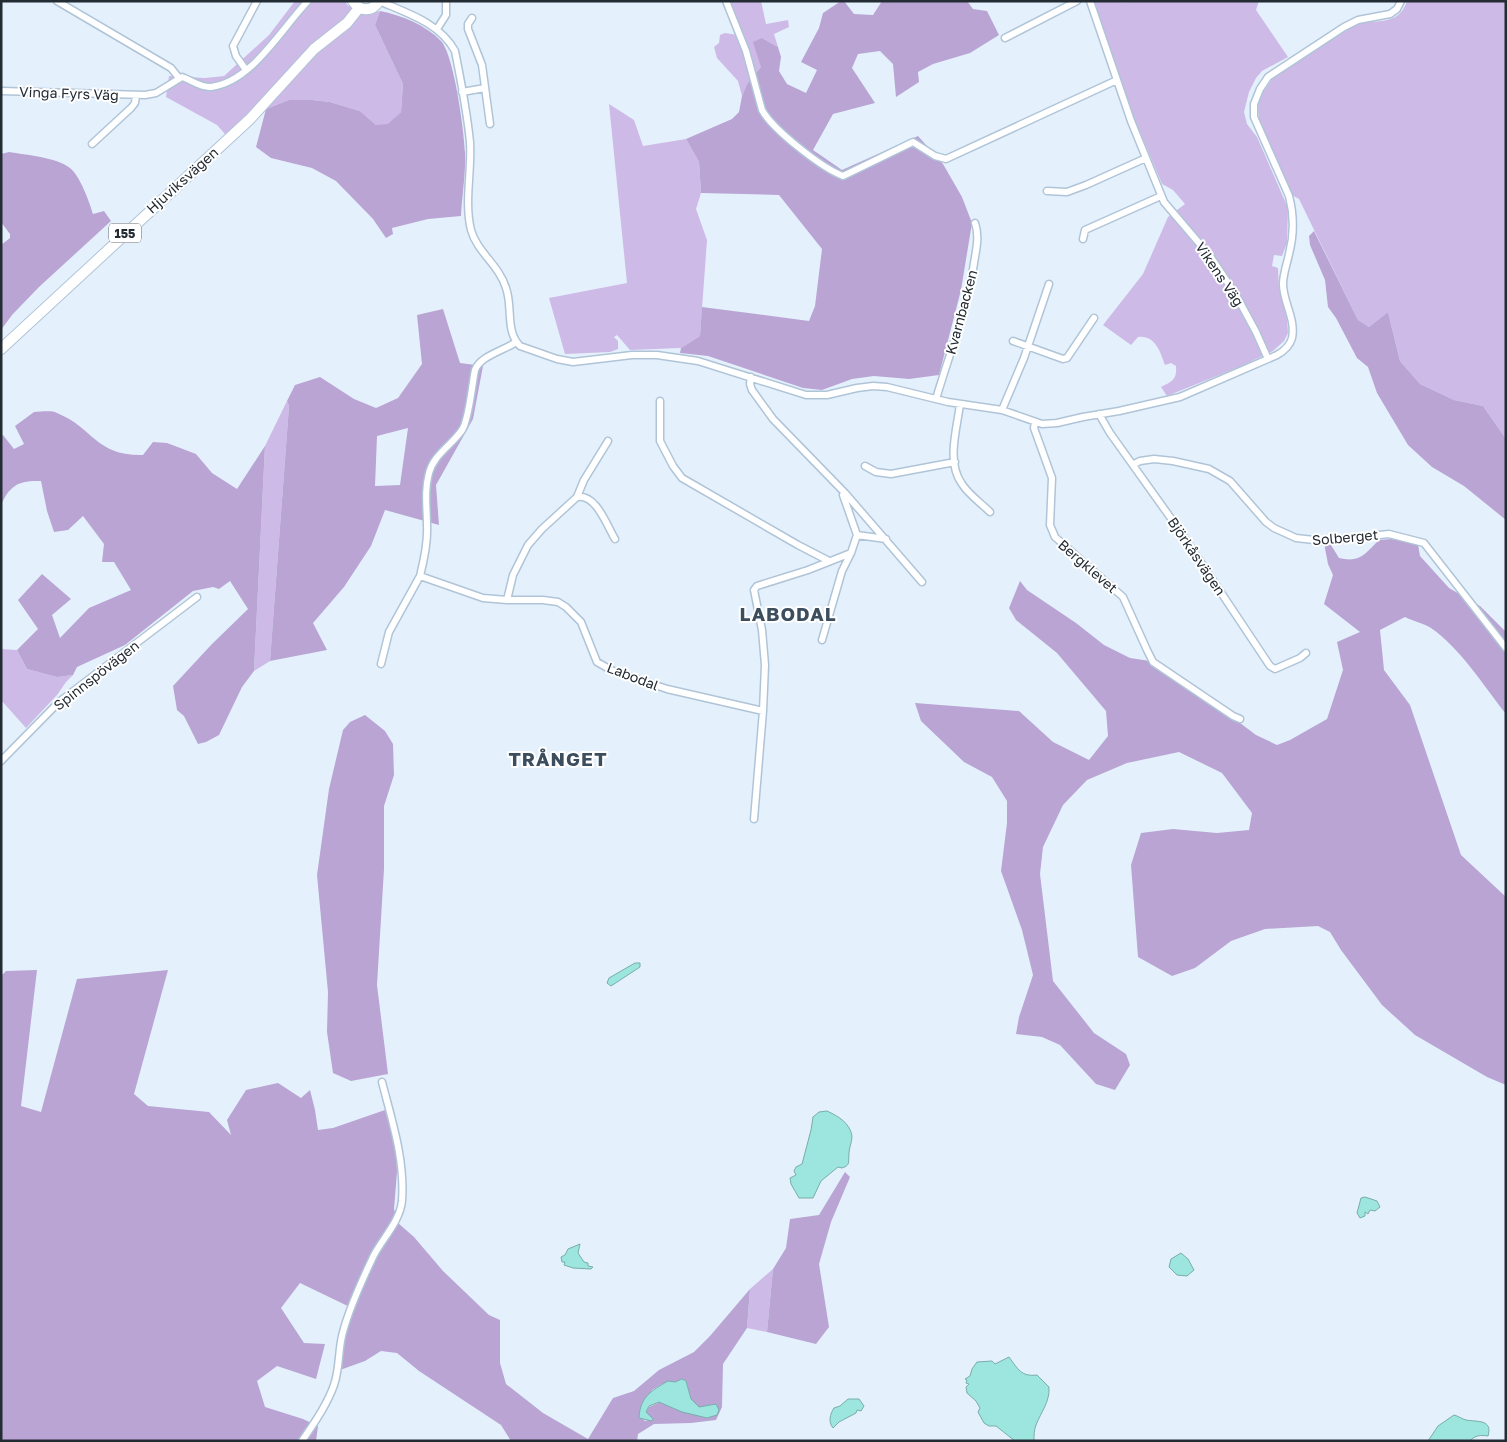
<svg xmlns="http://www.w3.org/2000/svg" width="1507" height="1442" font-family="'Golos Text',sans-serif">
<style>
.green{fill:#cebae6}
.forest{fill:#b9a4d4;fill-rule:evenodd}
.water{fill:#9de5df;stroke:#78adab}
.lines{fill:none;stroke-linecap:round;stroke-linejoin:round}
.street-casing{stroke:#b0c4d8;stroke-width:9}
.primary-casing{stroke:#b0c4d8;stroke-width:12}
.street{stroke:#fff;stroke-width:6}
.primary{stroke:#fff;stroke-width:10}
.labels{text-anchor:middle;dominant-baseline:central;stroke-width:4;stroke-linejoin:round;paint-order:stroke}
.shield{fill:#fff;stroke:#656b70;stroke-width:1}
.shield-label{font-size:12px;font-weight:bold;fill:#232b33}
.street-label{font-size:14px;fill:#232b33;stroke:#fff}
.district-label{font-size:19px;font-weight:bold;letter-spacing:1px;fill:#3c4d5e;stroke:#fff}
</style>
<rect width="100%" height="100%" fill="#e4f1fd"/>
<path class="green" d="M295,1H346L347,5L367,14L380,11L375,25L403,84L401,112L388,125H376L360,111L330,102L312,100H289L266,109L232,142L217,125L166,97L169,76L205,78L224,76L269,35Z
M730,1H761L766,24L788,20L789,27L774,34L778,47L762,38L761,67L747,84L742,96L738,81L717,58L714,47L719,43L720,35L725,33L744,36Z
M1092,1H1121L1122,3L1124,1H1259L1256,10L1288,57L1262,71L1256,78L1249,92L1244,112L1247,124L1257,137L1288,208L1287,243L1282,256L1274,255L1272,266L1278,268L1279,289L1287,319L1288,333L1284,341L1273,351L1239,367L1167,396L1161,387C1173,381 1177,379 1176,366L1171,363L1165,365C1160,351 1155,335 1138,337L1131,345L1103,325L1143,274L1168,217L1185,204L1173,190L1162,184L1126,99Z
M1407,1H1506V439L1483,406L1454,400L1420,384L1400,361L1388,312L1369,327L1358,320L1299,199L1292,195L1259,119L1258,106L1260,97L1272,79L1351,26C1372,17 1398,29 1407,1Z
M609,104L634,120L643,146L686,139L699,162L701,193L696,209L707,240L700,336L681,348L630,350L617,335L614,337L618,341V349L610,352L565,354L549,298L627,283Z
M287,401L289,406L270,661L254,671L265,446Z
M1,649L17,650L27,669L57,677L73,675L66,682L57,695L26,728L1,700Z
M773,1269L767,1332L747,1328L750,1289Z"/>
<path class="forest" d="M841,1H844L854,14L873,15L882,1H967L973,9L987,11L999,35L970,53L933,64L918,72L919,82L896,97L893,64L880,51L858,54L852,68L875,103L833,114L813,150L842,170L918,136L943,164L962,197L972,223L961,290L939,375L909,379L874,376L852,379L822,390L803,388L708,356L680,353L681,348L700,336L702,307L809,321L815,306L822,249L779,195L701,193L699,162L686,139L732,119L739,112L742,96L747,84L761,67L753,42L762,38L778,47L781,57L779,71L787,84L806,93L817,70L801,62L819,28L823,13Z
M380,11C401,15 426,25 441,41C454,55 464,130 465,152C466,173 462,195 461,216L428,219L392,228L393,234L386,238L373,219L336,181L312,168L271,158L256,147L266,109L289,100H312L330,102L360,111L376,125L388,124L401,112L403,84L375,25Z
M9,152C26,155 56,157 70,168C80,176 89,201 93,214L104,211L111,221L39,287L12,315L1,330V245L10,238V234L1,222V154Z
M1314,231L1358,320L1369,327L1388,312L1400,361L1420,384L1454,400L1483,406L1506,439V520L1464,486L1432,467L1408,445L1377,393L1368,367L1357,358L1336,318L1328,307L1325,280L1310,245L1309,236Z
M443,309L460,363L483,366L473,419L436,485L439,525L385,510L371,546L344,587L313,623L327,650L270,661L289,406L287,401L295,385L320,377L354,399L376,408L398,398L422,364L417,315ZM408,428L400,485L375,486L377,436Z
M34,412C41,412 51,410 57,413C94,428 95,456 143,455L153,442L167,443L196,454L212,473L237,489L265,446L254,671L242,687L219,735L206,742L198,744L184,716L177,710L173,686L211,645L248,609L230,581L219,589L213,587L193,591L125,645L77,667L73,675L57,677L27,669L17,650L38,629L18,600L42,574L71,599L52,615L60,638L89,608L131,590L114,562H102L104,544L83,516L68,530L54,532L47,511L41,481C19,480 10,485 1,505V436L3,435L14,449L24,444L15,426Z
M1391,539L1418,544L1420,556L1449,588L1480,606L1506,632V714C1483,685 1461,649 1431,628C1423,623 1413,621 1405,617L1380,630L1384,670L1410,705L1461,855L1506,897V1085L1487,1077L1415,1035L1382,1005L1341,950L1330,932L1318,926L1265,929L1231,941L1195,968L1172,976L1138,957L1131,865L1141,833L1173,829L1217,833L1249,830L1252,813L1222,773L1179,752L1127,763L1087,780L1063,805L1043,847L1040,874L1053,981L1094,1033L1126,1054L1130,1065L1115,1090L1096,1084L1060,1045L1042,1037L1016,1034L1019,1017L1033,975L1022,930L1001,871L1007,823V801L992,777L964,762L921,721L915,703L1019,711L1053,742L1089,760L1108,736L1106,711L1057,653L1016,620L1009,608L1020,581L1027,590L1076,623L1104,645L1130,658L1150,661L1174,681L1228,714L1256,735L1277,745L1290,740L1327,719L1343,670L1337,642L1360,632L1324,604L1333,575L1328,564L1324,543L1331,545L1339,558C1360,563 1365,554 1379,540Z
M365,715L385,731L393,744L394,775L384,806V869L377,985L388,1074L351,1081L333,1073L327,1032L328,992L317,875L329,789L343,730L350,722Z
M37,970L21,1106L41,1112L77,979L168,970L134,1094L148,1106L209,1112L231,1135L227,1120L246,1090L278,1083L301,1098L310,1090L315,1110L318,1130L333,1128L385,1110L396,1150L397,1172L394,1209L398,1223L414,1237L443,1271L489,1315L500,1320V1363L506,1384L543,1413L588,1439L613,1398L634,1391L659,1370L694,1352L710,1336L750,1289L747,1328L723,1364L722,1407L716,1420L691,1423L654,1424L638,1434L637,1441H511L501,1425L419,1371L397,1353L381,1351L365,1361L340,1370L345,1334L354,1309L300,1283L281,1308L304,1343L325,1344L316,1379L277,1366L257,1381L265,1407L303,1419L318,1426L316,1441H1V976L6,971ZM682,1379L686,1381L691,1399L699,1407L692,1413L682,1412L660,1402L649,1407L646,1412L653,1419L645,1421L642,1418L652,1390L662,1384L675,1382Z
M845,1172L850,1177L831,1222L819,1264L829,1327L816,1344L767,1332L773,1269L786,1248L790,1219L819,1215Z"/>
<path class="water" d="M635,963H640V967L611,986L607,983L609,978Z
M827,1111C838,1116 850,1123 852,1136C852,1142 849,1148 849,1153C848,1162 851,1165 842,1168L838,1167L821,1181L813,1198H799L791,1184L790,1178L796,1175L794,1171L796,1167L802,1164L811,1130L813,1117L819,1112Z
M1365,1197L1377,1201L1380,1207L1375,1211L1370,1210L1368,1214L1365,1212V1216L1360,1218L1357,1213L1361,1198Z
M580,1244L578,1253L584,1262L588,1263V1266L593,1267L591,1269L573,1268L564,1265L565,1262H562L561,1257L565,1255L568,1249Z
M1181,1253L1188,1259L1194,1270L1187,1276L1177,1275L1169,1267L1171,1259Z
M1009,1357C1018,1369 1021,1377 1037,1375L1049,1387C1050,1402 1041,1412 1036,1425C1034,1430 1034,1435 1034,1441H1015L996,1426H989L984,1423L978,1412L980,1408L976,1401L967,1393L966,1387L969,1384L966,1383L967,1380L965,1379L970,1376L972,1369L977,1362L992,1361L995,1364Z
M682,1379L686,1381L691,1399L699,1407L716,1404L719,1410L717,1415L707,1418L682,1412L659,1402L649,1406L646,1412L653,1419L652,1421L639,1418C640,1397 651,1391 668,1381L675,1382Z
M848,1399H859L864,1406L861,1411L857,1410L856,1413L839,1422L833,1428C828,1422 830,1414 834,1408L840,1406Z
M1454,1415C1458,1416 1462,1419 1466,1420C1477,1422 1493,1419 1488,1436C1481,1435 1475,1435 1470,1441H1428L1438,1426Z"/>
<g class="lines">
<defs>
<path id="street" d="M57,1L171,68L179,78
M379,1C407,13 440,23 455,51C461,81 467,112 470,142C472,170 464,202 471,230C477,252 499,265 506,288C513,307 505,331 520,346L557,359L573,362L632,355H657L698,361L806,395H827L857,388L873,386L887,387L948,402L1002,410L1042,424L1057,423L1083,417L1119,411L1180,397L1277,355C1284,351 1290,346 1292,338C1296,319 1283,302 1283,284C1283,274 1287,264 1289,254C1294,235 1294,215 1289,196L1254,117V104L1260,89L1268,77L1344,27L1358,20L1390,14L1397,9L1401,1
M726,1L746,51L762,110C773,130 822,168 843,176L913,142L935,156L946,159L1117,80
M1090,1L1131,121L1164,202L1210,256L1236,295L1256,332L1268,359
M472,18L468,24V29L482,65L490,124
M437,29L446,15V1
M1005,38L1077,1
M246,70L236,56L233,46L257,1
M1,91L145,95L156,93L182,77C191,80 201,88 211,87C252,82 281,29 308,1
M462,92L485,88
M92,144L131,108L135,103L136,95
M1047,191L1067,192L1086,185L1146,158
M1083,239L1085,230L1161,196
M1013,341L1063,359L1067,358L1094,318
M751,377L750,384L752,390L773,419L845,493L922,582
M936,399C950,352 968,306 975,257C977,246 979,234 975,223
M660,401V441L673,466L682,478L798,545L829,561
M960,404C957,429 946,462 962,484C969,495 981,503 990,512
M1002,410L1024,358L1049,284
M1099,414L1110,433L1180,531L1270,666L1275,669L1300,658L1306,653
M1035,422L1034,428L1052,478L1050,525L1055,537L1123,597L1147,650L1153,662L1233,716L1240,719
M1134,464L1140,461L1154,459L1173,461L1209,469L1230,481L1266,522L1274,528L1296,538L1323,541L1389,534L1424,543L1506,648
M865,466L876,472L891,474L955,462
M577,497C596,493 607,526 615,539
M857,535L886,539
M420,576L483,598L507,600L513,575L528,545L542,529L577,497L584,480L608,441
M507,600H543L558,602L566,607L581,622L597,662L611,670L667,689L763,711
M822,640L842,571L851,553
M381,664L389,632L420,576C424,560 428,543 427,526C427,508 424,491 429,473C434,454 452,445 462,430C469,420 472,384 475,370C480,356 503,351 516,342
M1,761L59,702L197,597
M754,819L763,711L765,665L762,630L754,590L757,586L808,570L851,553L857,535L843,495L845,493
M302,1441C314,1423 327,1405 334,1385C340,1368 338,1349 343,1332C350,1306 362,1280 374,1255C383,1238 400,1221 402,1201C405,1160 392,1121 382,1082"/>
<path id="primary" d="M353,1C360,12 372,12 379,1
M1,349L250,119L314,49L347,23L359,8"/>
</defs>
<use href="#street" class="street-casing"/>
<use href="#primary" class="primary-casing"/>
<use href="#street" class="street"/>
<use href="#primary" class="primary"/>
</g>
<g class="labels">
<rect class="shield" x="109" y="223.5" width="32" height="19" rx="4"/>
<g class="shield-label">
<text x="125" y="233">155</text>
</g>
<g class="street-label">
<text transform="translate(69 93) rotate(2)">Vinga Fyrs Väg</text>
<text transform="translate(182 180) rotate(-42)">Hjuviksvägen</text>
<text transform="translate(1220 274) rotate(56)">Vikens Väg</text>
<text transform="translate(961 312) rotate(-75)">Kvarnbacken</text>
<text transform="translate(1345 537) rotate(-5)">Solberget</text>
<text transform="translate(1197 556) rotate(56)">Björkåsvägen</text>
<text transform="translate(1088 566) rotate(41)">Bergklevet</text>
<text transform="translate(96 675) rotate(-38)">Spinnspövägen</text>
<text transform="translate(633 676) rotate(21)">Labodal</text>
</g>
<g class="district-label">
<text x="788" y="613">LABODAL</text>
<text x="558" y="758">TRÅNGET</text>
</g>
</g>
<rect width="1507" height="1442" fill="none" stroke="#232b33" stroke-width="5"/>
</svg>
